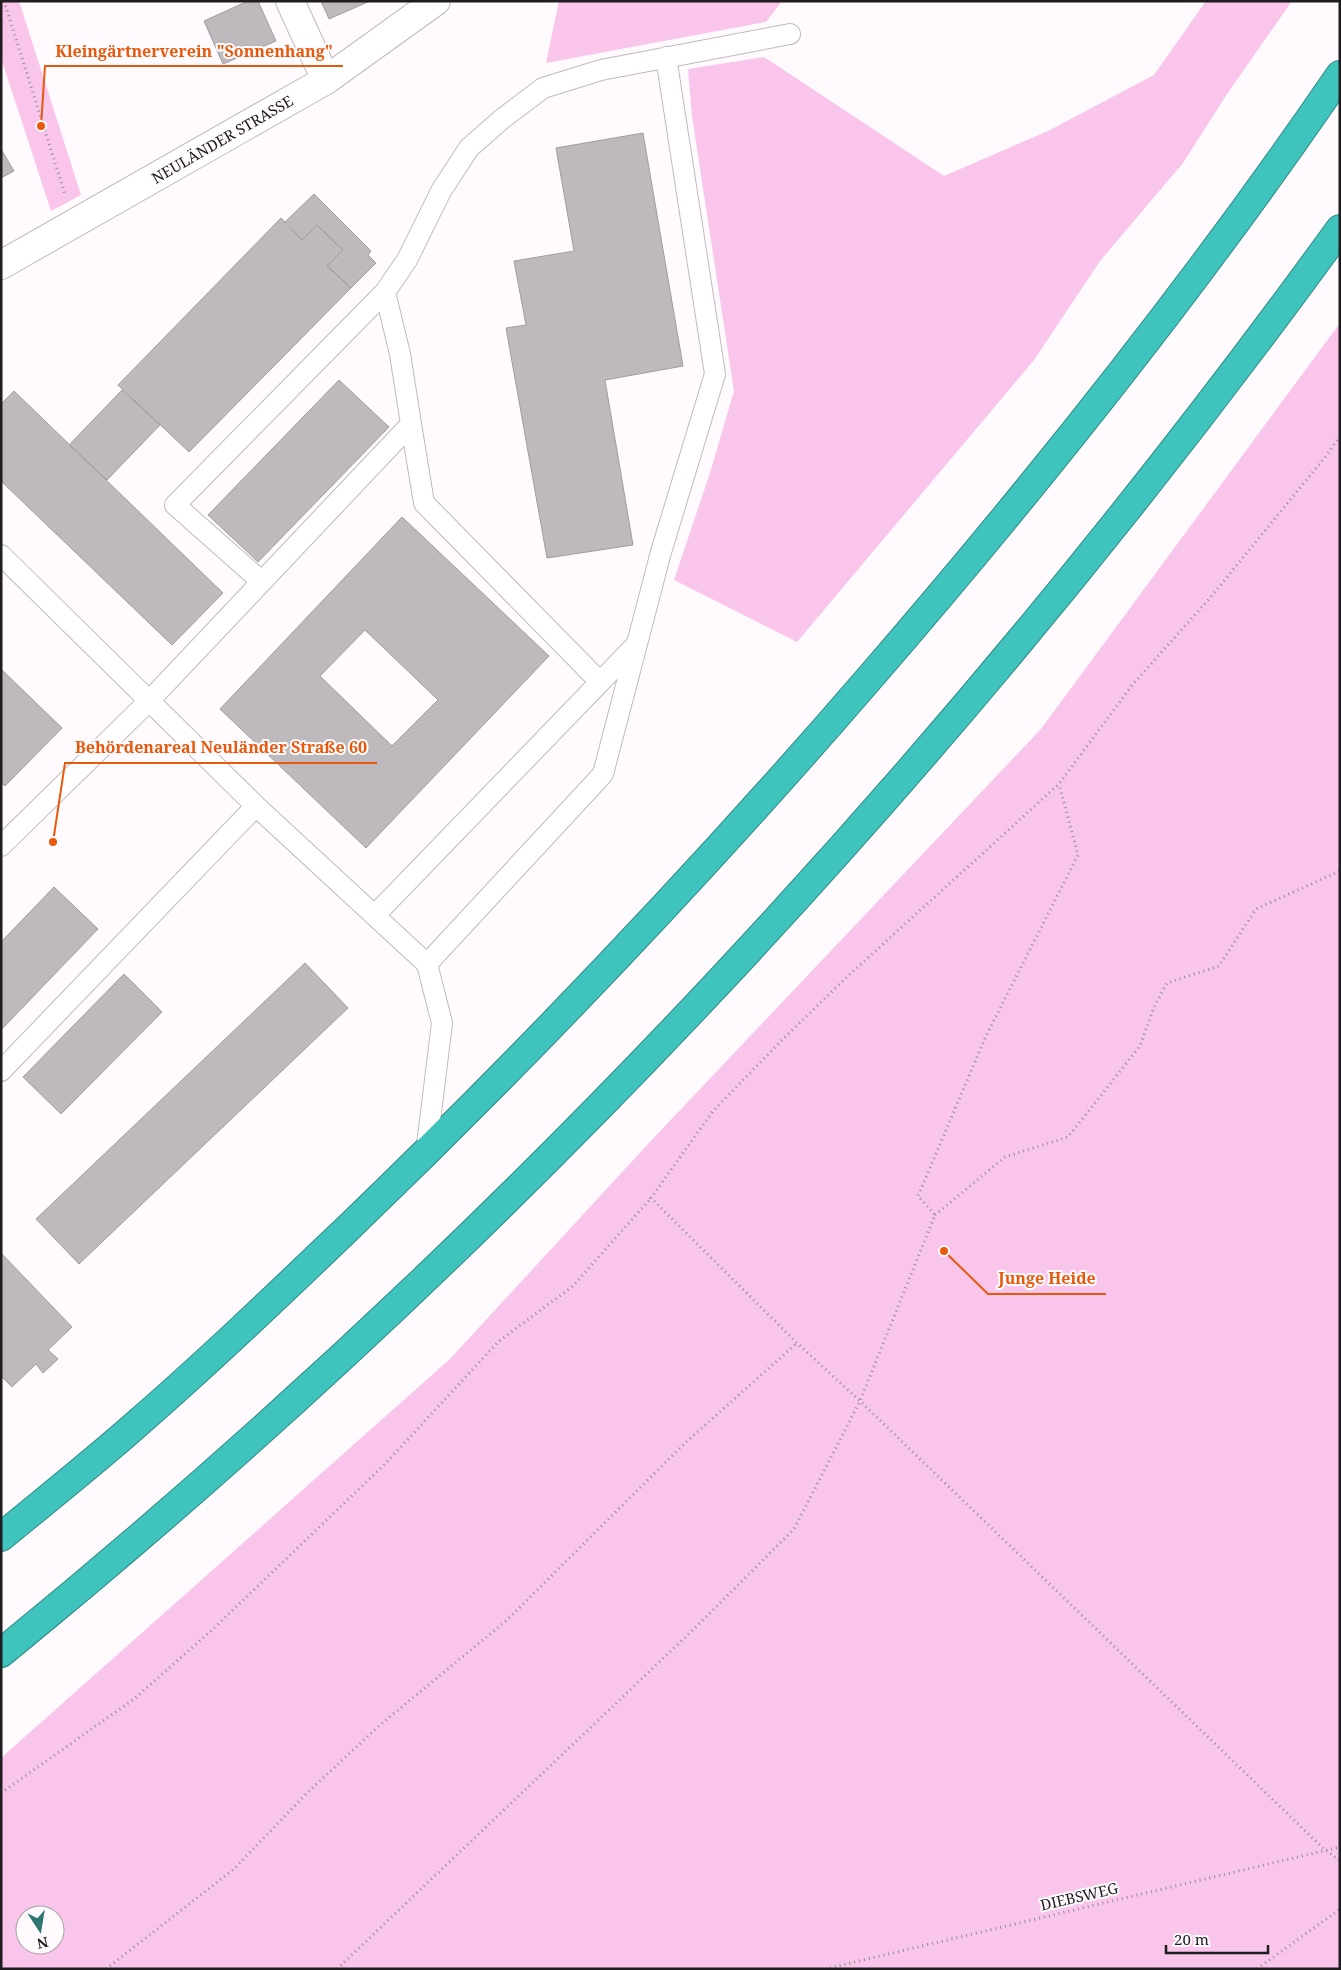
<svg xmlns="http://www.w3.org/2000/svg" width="1341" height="1970" font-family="'Noto Serif',serif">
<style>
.green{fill:#f9c5eb;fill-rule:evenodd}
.building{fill:#beb9bc;stroke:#a29ca0;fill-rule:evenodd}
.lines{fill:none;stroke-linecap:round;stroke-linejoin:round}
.service-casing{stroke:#c0babe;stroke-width:22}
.minor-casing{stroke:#c0babe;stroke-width:30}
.motorway-casing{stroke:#338a86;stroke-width:30}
.path{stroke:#928f92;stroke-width:3;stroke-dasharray:1 4;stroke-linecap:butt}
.service{stroke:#fff;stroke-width:20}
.minor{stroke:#fff;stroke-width:28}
.motorway{stroke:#3ec4bd;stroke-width:28}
.labels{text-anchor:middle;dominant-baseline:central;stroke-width:4;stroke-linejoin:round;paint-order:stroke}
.street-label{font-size:15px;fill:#1f1d1f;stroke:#fefafd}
.leader{fill:none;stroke:#e8590c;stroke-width:2}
.callout-dot{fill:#e8590c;stroke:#fefafd;stroke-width:2}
.callout-label{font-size:16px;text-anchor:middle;font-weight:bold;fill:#e8590c;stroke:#fefafd;stroke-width:4;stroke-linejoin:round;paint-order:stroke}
</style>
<rect width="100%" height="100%" fill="#fefafd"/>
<path class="green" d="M1,1H19L81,195L51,211L1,58Z
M559,1H782L766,22L546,63Z
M1206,1H1292L1227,94L1183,163L1100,261L1034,360L797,642L674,580L710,473L734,391L692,116L688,69L764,57L944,176L1048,131L1154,75Z
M1340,323V1969H1V1758L450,1359L648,1144L1041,729ZM25,1915H55V1945H25Z"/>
<path class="building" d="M248,1H258L276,41L223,64L204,21Z
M321,1H370L329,19Z
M643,133L683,366L605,380L633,545L547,558L506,328L526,325L514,261L574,251L556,148Z
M1,149L14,171L1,178Z
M314,194L371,251L368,255L376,263L351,288L327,266L343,250L317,225L302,240L284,223Z
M281,218L302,240L317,225L343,250L327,266L351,288L189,452L118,385Z
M339,380L389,427L258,562L208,515Z
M122,390L160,425L107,480L69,445Z
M14,391L223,593L172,645L1,481V404Z
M402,517L549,656L366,848L220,709ZM365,630L438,700L392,746L320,676Z
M1,669L62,728L5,786L1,783Z
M54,887L98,929L1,1030V942Z
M305,963L348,1008L79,1264L36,1219Z
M124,974L162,1012L61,1114L23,1077Z
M1,1253L72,1327L48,1350L58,1359L43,1373L36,1364L12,1387L1,1376Z"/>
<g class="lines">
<defs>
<path id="service" d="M411,424L424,503L600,682
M1,555L256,806L427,964L442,1023L426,1153
M261,581L175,505L385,292
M1,846L149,701L411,424L400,354L385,292L407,260L441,191L469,148L502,119L543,88L601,70L790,34
M376,914L635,646
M427,964L603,774L661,552L715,374L666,57
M1,1071L256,806"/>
<path id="minor" d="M290,1L326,80
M1,265L326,80L436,1"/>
<path id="motorway" d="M1,1537C47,1499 94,1462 139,1422C209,1361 277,1296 344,1232C527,1056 701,873 867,681C1035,487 1195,287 1340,75
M1,1653C507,1241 957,757 1340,229"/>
</defs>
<use href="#service" class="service-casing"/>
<use href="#minor" class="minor-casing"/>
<use href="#motorway" class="motorway-casing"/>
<path class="path" d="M4,1L65,194
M1340,436L1326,456L1210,598L1133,684L1059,784L849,975L784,1038L713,1111L651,1198L797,1343L860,1401L1324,1849L1340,1861
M935,1215L1005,1157L1068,1137L1140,1046L1154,1007L1167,983L1219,966L1256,909L1340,871
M1,1793L134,1699L212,1630L385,1464L499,1341L573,1286L651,1198
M106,1969L234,1869L308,1792L380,1725L507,1620L685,1443L797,1343
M337,1969L695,1628L794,1529L860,1401L935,1215L918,1196L986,1036L1078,855L1059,784
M825,1969L1340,1847
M1257,1969L1340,1909"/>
<use href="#service" class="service"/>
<use href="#minor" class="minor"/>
<use href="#motorway" class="motorway"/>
</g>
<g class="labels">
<g class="street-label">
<text transform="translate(222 139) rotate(-30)">NEULÄNDER STRASSE</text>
<text transform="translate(1079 1896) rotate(-13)">DIEBSWEG</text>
</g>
</g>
<path class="leader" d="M41 126L45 66H343M53 842L65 763H377M944 1251L988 1294H1106"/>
<g class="callout-dot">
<circle cx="41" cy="126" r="5"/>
<circle cx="53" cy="842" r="5"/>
<circle cx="944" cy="1251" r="5"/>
</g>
<g class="callout-label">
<text x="194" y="57">Kleingärtnerverein "Sonnenhang"</text>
<text x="221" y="753">Behördenareal Neuländer Straße 60</text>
<text x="1047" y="1284">Junge Heide</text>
</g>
<rect width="1341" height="1970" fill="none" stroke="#1f1d1f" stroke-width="5"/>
<g transform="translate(40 1930) rotate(168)"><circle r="24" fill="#fefafd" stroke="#a5a2a4"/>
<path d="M0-4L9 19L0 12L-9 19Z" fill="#2d7671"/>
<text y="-8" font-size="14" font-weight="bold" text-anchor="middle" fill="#1f1d1f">N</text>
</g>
<path d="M1166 1945v8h102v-8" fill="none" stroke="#1f1d1f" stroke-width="2.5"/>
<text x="1174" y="1945" font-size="15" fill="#1f1d1f" stroke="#fefafd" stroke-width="4" paint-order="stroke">20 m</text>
</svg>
